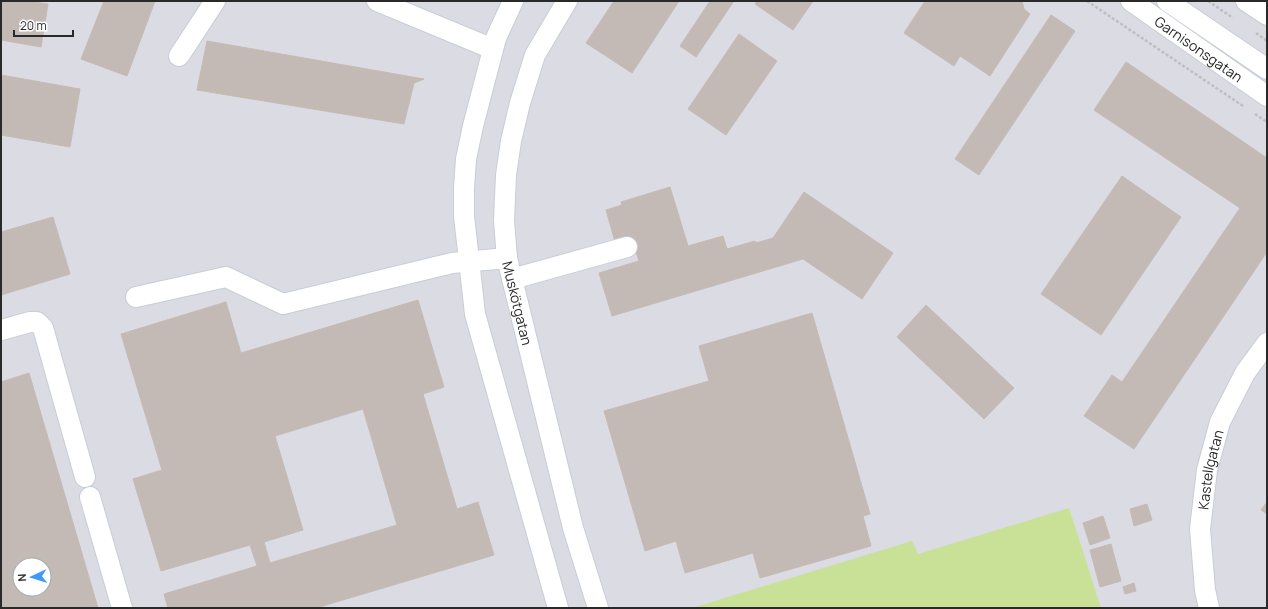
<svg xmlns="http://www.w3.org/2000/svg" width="1268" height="609" font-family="Manrope,sans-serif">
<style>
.industrial{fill:#dbdbe3;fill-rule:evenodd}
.green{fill:#c8e197}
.building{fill:#c3bab6;stroke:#c6bab4;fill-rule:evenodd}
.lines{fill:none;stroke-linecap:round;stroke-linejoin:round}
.minor-casing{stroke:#c6ced6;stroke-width:22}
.path{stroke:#bfbfbf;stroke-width:2.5;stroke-dasharray:3 2;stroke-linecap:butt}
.minor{stroke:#fff;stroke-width:20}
.labels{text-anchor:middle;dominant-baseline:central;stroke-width:4;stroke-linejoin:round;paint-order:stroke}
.street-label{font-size:14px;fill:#292929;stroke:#fff}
</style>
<rect width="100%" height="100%" fill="#ebdeda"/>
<path class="industrial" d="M1,1H1267V608H1ZM20,565H44V589H20Z"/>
<path class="green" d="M1069,508L1101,608H692L912,541L918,554Z"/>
<path class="building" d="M1,1H26L48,4L41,47L1,40Z
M104,1H155L127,76L81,59Z
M614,1H679L632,73L586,43Z
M710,1H734L696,57L680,46Z
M757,1H813L793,30L755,4Z
M925,1H1022L1024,9L1030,14L990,76L960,56L954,66L904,33Z
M1051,15L1075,31L979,175L955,159Z
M739,34L777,61L726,135L688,109Z
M207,41L424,79L414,83L404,124L197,90Z
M1126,62L1267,158V252L1134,449L1084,416L1112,375L1122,382L1240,208L1094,110Z
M1,75L80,89L70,147L1,135Z
M1122,176L1181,217L1101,335L1041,294Z
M670,187L688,246L723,236L727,249L755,241L756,243L773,238L804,192L893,253L862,299L803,259L612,316L599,273L639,261L632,239L616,245L606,210L622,205L621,202Z
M53,217L70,274L1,295V232Z
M418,300L444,387L423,394L457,509L478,502L494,555L316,608H168L164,594L257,566L250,545L161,571L133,479L162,470L121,334L226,302L241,353ZM363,409L397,525L270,563L264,542L303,530L275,436Z
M926,305L1014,388L984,419L897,337Z
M812,313L870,514L863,516L871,546L760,578L753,553L685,573L676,541L645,551L604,411L709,381L699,346Z
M29,373L98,608H1V382ZM20,565H44V589H20Z
M1267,502V514L1261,510Z
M1147,504L1152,520L1134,526L1130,509Z
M1103,516L1110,538L1090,545L1083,523Z
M1111,544L1121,581L1100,587L1090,550Z
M1134,583L1136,591L1125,594L1123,587Z"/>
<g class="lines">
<defs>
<g id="minor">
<path d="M377,1L493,49"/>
<path d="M513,1L496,38L473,126L466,159L464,188V216L475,314L558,608"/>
<path id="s1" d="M567,1L535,55L520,103L511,141L506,175L504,221L507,258L573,528L598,608"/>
<path id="s2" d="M1131,1L1267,96"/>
<path d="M1167,1L1267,69"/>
<path d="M1246,1L1267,15"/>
<path d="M179,56L215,1"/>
<path d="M512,279L627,247"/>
<path d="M136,297L226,277L283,304L452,263L507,258"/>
<path d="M1,330L30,322H37L43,328L85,477"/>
<path d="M90,497L122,608"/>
<path id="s3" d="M1209,608L1205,590L1200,529L1207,470L1220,422L1245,373L1267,343"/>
</g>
</defs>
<use href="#minor" class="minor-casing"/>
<path class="path" d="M1087,1L1243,106
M1208,1L1233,18
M1256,33L1267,41
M1255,114L1267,122"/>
<use href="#minor" class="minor"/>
</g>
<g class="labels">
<g class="street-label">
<text stroke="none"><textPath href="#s2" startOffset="83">Garnisonsgatan</textPath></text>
<text stroke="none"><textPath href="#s1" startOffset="316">Muskötgatan</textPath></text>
<text stroke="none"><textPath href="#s3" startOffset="140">Kastellgatan</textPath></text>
</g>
</g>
<rect width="1268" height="609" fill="none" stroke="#292929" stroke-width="4"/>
<g transform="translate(32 577) rotate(266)"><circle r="19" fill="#ffffff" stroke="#a9a9a9"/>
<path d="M0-3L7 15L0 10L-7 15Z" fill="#3c9bf6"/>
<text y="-6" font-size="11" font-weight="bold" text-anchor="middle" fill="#292929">N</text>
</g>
<path d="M14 30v6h59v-6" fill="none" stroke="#292929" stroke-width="2"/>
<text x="20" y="30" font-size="12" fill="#292929" stroke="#ffffff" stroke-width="3" paint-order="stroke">20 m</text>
</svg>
